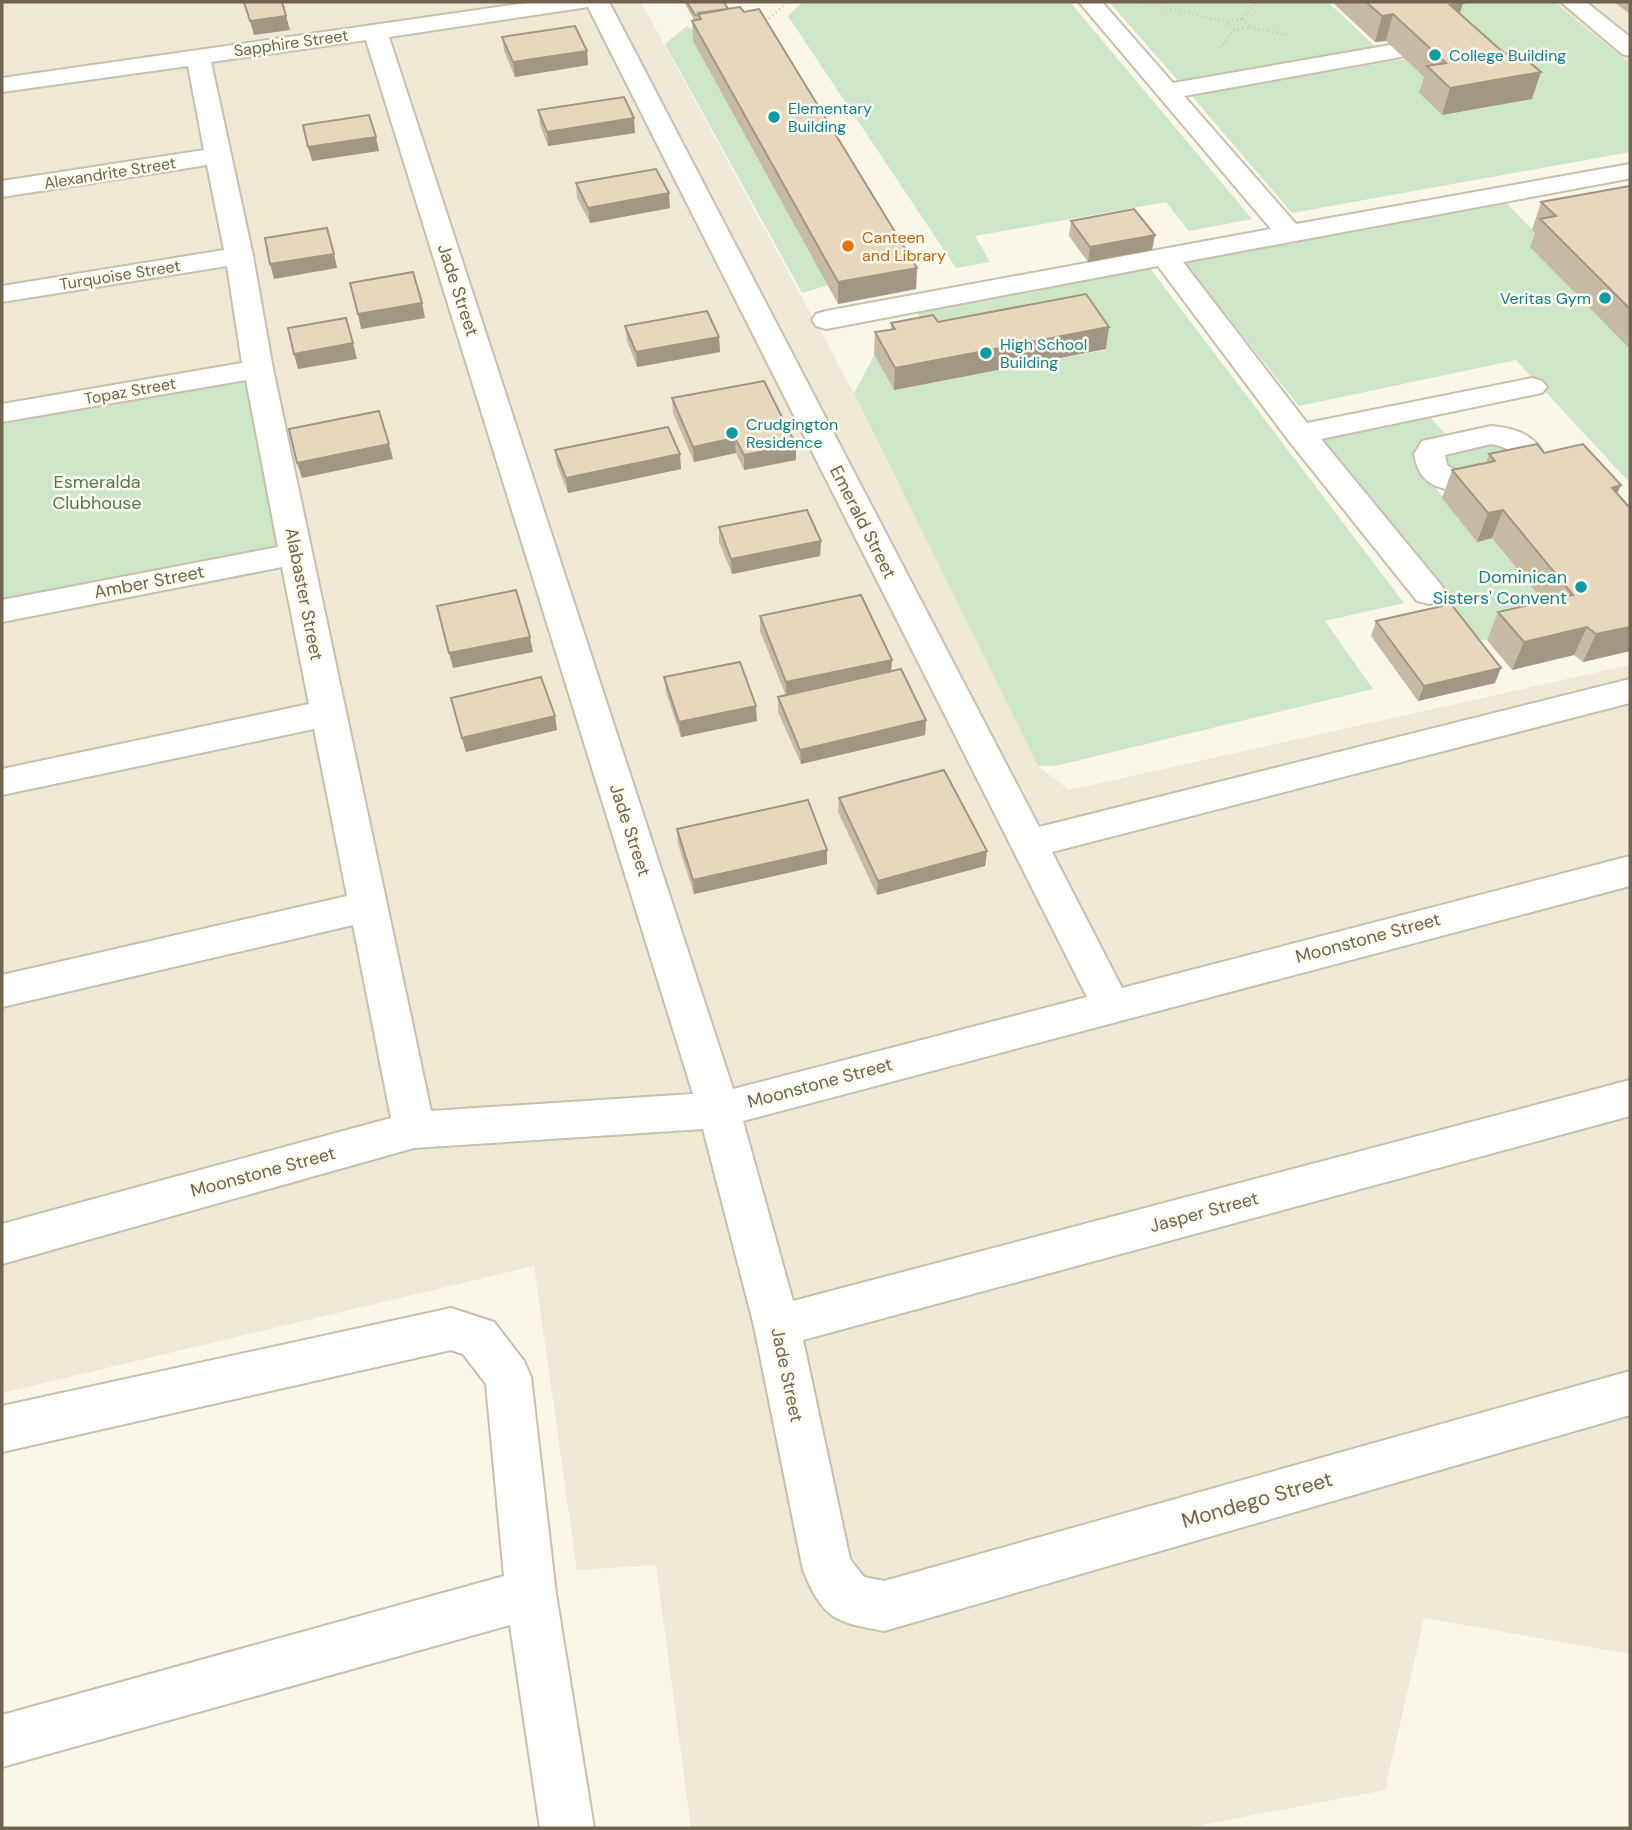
<svg xmlns="http://www.w3.org/2000/svg" width="1632" height="1830" font-family="'DM Sans',sans-serif">
<style>
.residential{fill:#eee8d4}
.green{fill:#cce6c7}
.lines{fill:none;stroke-linecap:round;stroke-linejoin:round}
.minor-casing{stroke:#c8bfad;stroke-width:4}
.path{stroke:#d1c1a5;stroke-width:2.5;stroke-dasharray:1 3.5;stroke-linecap:butt}
.minor{fill:#fff;fill-rule:evenodd}
.wall{fill:#c7baa3}
.shaded-wall{fill:#a29784}
.building{fill:#e7d8bd;stroke:#a29784;stroke-width:2}
.culture-dot{fill:#0f9aa8;stroke:#fdfbed;stroke-width:2.5}
.food-dot{fill:#e8710a;stroke:#fdfbed;stroke-width:2.5}
.labels{text-anchor:middle;dominant-baseline:central;stroke-width:5;stroke-linejoin:round;paint-order:stroke}
.far-street-label{font-size:16px;fill:#71634f;stroke:#fdfbed}
.far-culture-label{font-size:16px;fill:#0d838f;stroke:#fdfbed;text-anchor:start}
.far-food-label{font-size:16px;fill:#c56008;stroke:#fdfbed;text-anchor:start}
.street-label{font-size:18px;fill:#71634f;stroke:#fdfbed}
.park-label{font-size:18px;fill:#4d7a4b;stroke:#fdfbed}
.culture-label{font-size:18px;fill:#0d838f;stroke:#fdfbed;text-anchor:end}
.near-street-label{font-size:21px;fill:#71634f;stroke:#fdfbed}
</style>
<rect width="100%" height="100%" fill="#faf7e8"/>
<path class="residential" d="M2,2H641L854,393L1038,766L1069,790L1630,665V1654L1424,1618L1385,1790L1186,1828H691L656,1565L577,1570L534,1266L2,1393Z
M1554,2H1630V64Z"/>
<path class="green" d="M803,2H1070L1252,219L1189,231L1166,202L975,236L990,262L956,268L788,16Z
M1109,2H1328L1379,50L1180,83Z
M1424,2H1554L1630,64V152L1292,213L1191,95L1405,59L1438,90L1420,94L1442,115L1531,99L1509,79L1497,81L1443,31L1455,29Z
M687,26L701,37L694,42L828,285L802,293L665,44Z
M1499,195L1546,244L1630,349V483L1516,360L1299,406L1177,254Z
M1143,259L1404,603L1325,621L1373,689L1055,766H1038L854,393L875,354L894,389L1106,350L931,336L910,301Z
M243,376L282,549L2,603V418Z
M1419,404L1445,434C1431,437 1419,442 1415,456L1421,469L1477,541L1492,538L1561,623L1469,643L1295,431Z
M1496,442L1517,454L1467,475L1445,470L1441,455Z"/>
<g class="lines">
<defs>
<path id="minor" d="M533,2H609L1039,827L1630,679V703L1052,852L1122,988L1630,856V886L743,1121L793,1301L1630,1080V1116L803,1340L850,1559L864,1577L884,1581L1630,1371V1415L884,1631C835,1622 823,1619 803,1570L754,1326L703,1129L414,1148L2,1264V1224L391,1118L353,925L2,1007V975L347,896L314,729L2,795V769L309,704L282,567L2,622V600L278,547L246,380L2,422V404L242,363L227,266L2,302V286L224,250L207,165L2,197V181L204,150L188,66L2,92V78ZM588,7L1087,997L733,1089L389,37ZM366,40L693,1094L431,1111L273,369L253,256L211,62Z
M1079,2H1102L1173,83L1396,44L1404,46L1408,51L1404,56L1396,58L1184,96L1296,224L1630,164V178L1627,179L1183,262L1307,423L1532,378L1542,381L1547,387L1542,393L1321,439L1441,585L1446,593L1441,601L1429,604L1417,601L1289,441L1158,266L826,329L816,326L812,320L816,314L826,311L1271,229Z
M1561,2H1586L1630,37V56L1622,54Z
M1491,426C1517,428 1542,437 1547,466C1531,491 1453,500 1429,482C1420,476 1416,465 1414,454L1422,441ZM1491,444C1503,446 1514,450 1516,463C1498,471 1462,478 1447,465L1445,455Z
M451,1308L494,1322L524,1361L531,1377L556,1594L594,1828H540L510,1625L2,1767V1715L504,1576L486,1384L463,1354L451,1350L2,1452V1406Z"/>
</defs>
<use href="#minor" class="minor-casing"/>
<path class="path" d="M1140,2L1226,22
M1242,19L1250,27L1234,30L1226,22Z
M1242,19L1256,2
M767,25L765,22L788,2
M1250,27L1286,35
M1220,48L1234,30"/>
<use href="#minor" class="minor"/>
</g>
<path class="wall" d="M684,2H724L917,268L916,289L838,304L693,41L692,21L694,20Z
M1332,2H1461L1463,3L1460,14L1532,99L1442,115L1419,93L1424,77L1386,41L1375,42Z
M1614,2H1630V14Z
M502,37L587,51L588,65L515,77L504,51Z
M538,110L635,133L548,146L540,125Z
M576,183L670,208L590,223L577,198Z
M1630,186V349L1530,247L1535,233L1532,230L1541,202Z
M1071,221L1152,250L1088,262L1069,236Z
M938,322L1106,349L894,390L874,354L875,332L891,330V323Z
M625,326L719,337L720,352L637,367L627,341Z
M672,398L796,460L744,470L736,453L694,462L673,413Z
M555,450L681,469L568,493L557,465Z
M1544,453L1617,494L1630,508V651L1583,662L1574,655L1512,670L1487,640L1498,612L1544,602L1492,538L1477,542L1442,498L1452,470L1486,463L1489,454Z
M719,527L821,541L820,556L732,574L719,542Z
M760,616L891,672L926,720L925,735L801,764L778,712V697L786,696L760,631Z
M1376,621L1495,683L1418,701L1371,636Z
M664,677L757,721L681,737L666,692Z
M451,698L555,716L557,730L466,752Z
M839,798L987,851L985,866L877,895L838,812Z
M677,829L827,850V864L694,894L678,844Z"/>
<path class="shaded-wall" d="M1463,3L1455,29L1450,5Z
M1393,14L1386,41L1375,42L1382,16Z
M286,16L290,30L254,35L250,21Z
M587,51L588,65L515,77L513,62Z
M1541,72L1532,99L1442,115L1450,88Z
M634,118L635,133L548,146L547,132Z
M376,137L379,151L312,161L308,147Z
M669,193L670,208L590,223L588,208Z
M1155,235L1152,250L1088,262L1090,247Z
M334,254L337,268L274,279L270,264Z
M917,268L916,289L838,304V282Z
M422,303L425,318L361,329L358,314Z
M1109,327L1106,349L894,390L895,368Z
M719,337L720,352L637,367L636,352Z
M353,343L357,359L298,369L294,354Z
M735,438L736,453L694,462L693,447Z
M389,444L393,459L302,478L297,463Z
M796,445V460L744,470V455Z
M680,454L681,469L568,493L566,478Z
M1621,485L1608,514L1612,488Z
M1503,510L1492,538L1477,542L1488,513Z
M821,541L820,556L732,574L731,559Z
M1587,627L1574,655L1512,670L1524,642Z
M1630,627V651L1583,662L1596,634Z
M530,637L533,652L453,668L449,653Z
M892,660L891,675L786,697V682Z
M1501,668L1495,683L1418,701L1424,686Z
M756,706L757,721L681,737L679,722Z
M555,716L557,730L466,752L462,738Z
M926,720L925,735L801,764L800,750Z
M827,850V864L694,894L693,880Z
M987,851L985,866L877,895L878,881Z"/>
<path class="building" d="M244,2H282L286,16L250,21Z
M687,2H724L728,9L695,15Z
M1366,2H1461L1463,3L1450,5L1505,54L1517,52L1541,72L1450,88L1427,66L1446,63L1393,14L1382,16Z
M740,7L744,12L759,9L917,268L838,282L692,21L701,19L698,13Z
M575,26L587,51L513,62L502,37Z
M624,97L634,118L547,132L538,110Z
M369,115L376,137L308,147L303,125Z
M656,169L669,193L588,208L576,183Z
M1630,186V309L1540,219L1556,216L1541,202Z
M1134,209L1155,235L1090,247L1071,221Z
M327,228L334,254L270,264L265,238Z
M413,272L422,303L358,314L350,283Z
M1086,294L1109,327L895,368L875,332L895,329L891,323L933,315L938,322Z
M707,311L719,337L636,352L625,326Z
M346,318L353,343L294,354L288,328Z
M764,381L796,445L744,455L735,438L693,447L672,398Z
M379,411L389,444L297,463L289,429Z
M668,427L680,454L566,478L555,450Z
M1537,444L1544,453L1583,444L1621,485L1612,488L1630,508V627L1596,634L1587,627L1524,642L1498,612L1573,595L1503,510L1488,513L1452,470L1495,461L1489,454Z
M807,510L821,541L731,559L719,527Z
M516,590L530,637L449,653L437,606Z
M861,595L892,660L786,682L760,616Z
M1451,604L1501,668L1424,686L1376,621Z
M740,662L756,706L679,722L664,677Z
M901,669L926,720L800,750L778,697Z
M541,677L555,716L462,738L451,698Z
M944,770L987,851L878,881L839,798Z
M808,800L827,850L693,880L677,829Z"/>
<g class="culture-dot">
<circle cx="1435" cy="55" r="7"/>
<circle cx="774" cy="117" r="7"/>
<circle cx="1605" cy="298" r="7"/>
<circle cx="986" cy="353" r="7"/>
<circle cx="732" cy="433" r="7"/>
<circle cx="1581" cy="587" r="7"/>
</g>
<circle class="food-dot" cx="848" cy="246" r="7"/>
<g class="labels">
<g class="far-street-label">
<text transform="translate(291 43) rotate(-8)">Sapphire Street</text>
<text transform="translate(110 173) rotate(-9)">Alexandrite Street</text>
<text transform="translate(120 275) rotate(-9)">Turquoise Street</text>
<text transform="translate(130 391) rotate(-10)">Topaz Street</text>
</g>
<g class="far-culture-label">
<text x="1449" y="55">College Building</text>
<text x="788" y="108">Elementary<tspan x="788" dy="18">Building</tspan></text>
<text x="1591" y="298" text-anchor="end">Veritas Gym</text>
<text x="1000" y="344">High School<tspan x="1000" dy="18">Building</tspan></text>
<text x="746" y="424">Crudgington<tspan x="746" dy="18">Residence</tspan></text>
</g>
<g class="far-food-label">
<text x="862" y="237">Canteen<tspan x="862" dy="18">and Library</tspan></text>
</g>
<g class="street-label">
<text transform="translate(458 290) rotate(72)">Jade Street</text>
<text transform="translate(863 522) rotate(63)">Emerald Street</text>
<text transform="translate(149 582) rotate(-11)">Amber Street</text>
<text transform="translate(304 594) rotate(79)">Alabaster Street</text>
<text transform="translate(630 830) rotate(72)">Jade Street</text>
<text transform="translate(1368 938) rotate(-15)">Moonstone Street</text>
<text transform="translate(820 1083) rotate(-15)">Moonstone Street</text>
<text transform="translate(263 1172) rotate(-15)">Moonstone Street</text>
<text transform="translate(1204 1212) rotate(-15)">Jasper Street</text>
<text transform="translate(787 1375) rotate(78)">Jade Street</text>
</g>
<g class="park-label">
<text x="97" y="482">Esmeralda<tspan x="97" dy="21">Clubhouse</tspan></text>
</g>
<g class="culture-label">
<text x="1567" y="577">Dominican<tspan x="1567" dy="21">Sisters' Convent</tspan></text>
</g>
<g class="near-street-label">
<text transform="translate(1257 1500) rotate(-16)">Mondego Street</text>
</g>
</g>
<rect width="1632" height="1830" fill="none" stroke="#71634f" stroke-width="7"/>
</svg>
